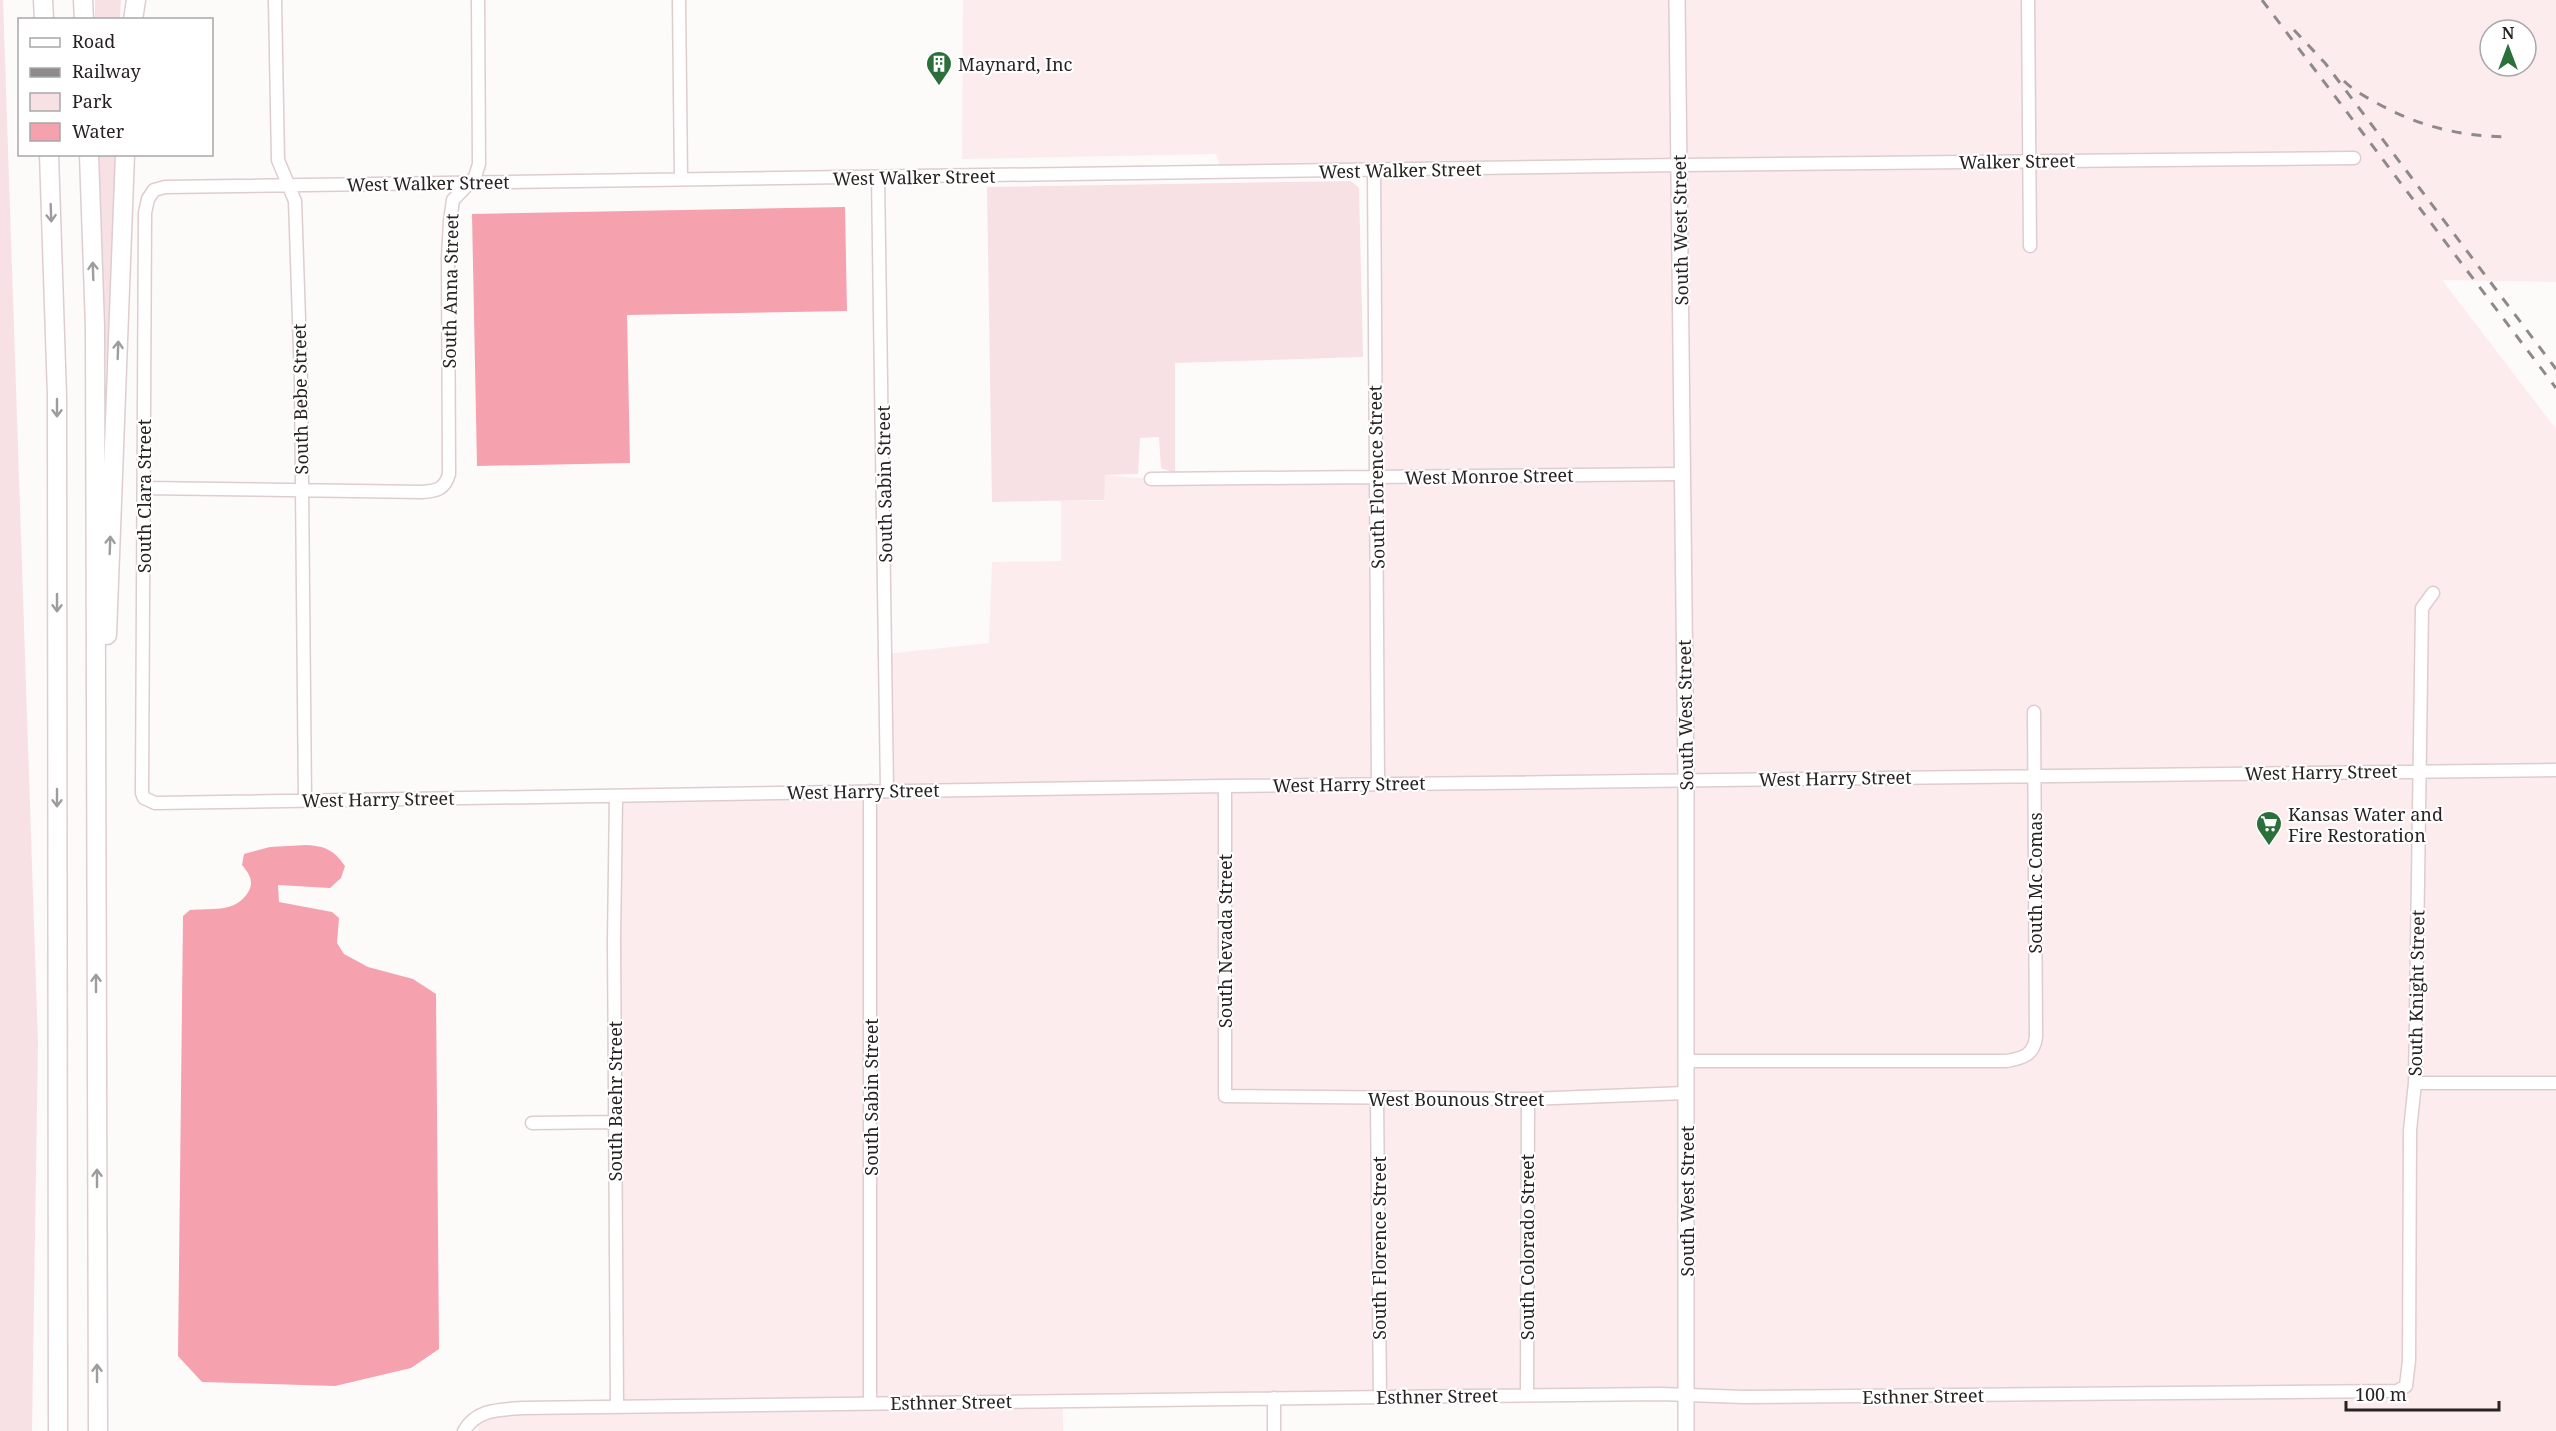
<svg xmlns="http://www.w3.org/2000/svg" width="2556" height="1431" font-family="'Noto Serif',serif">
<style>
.built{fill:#fcecee;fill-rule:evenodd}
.green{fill:#f8e1e4}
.water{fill:#f5a1ae}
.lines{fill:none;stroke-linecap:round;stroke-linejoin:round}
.minor-casing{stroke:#decdcf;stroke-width:15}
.major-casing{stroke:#decdcf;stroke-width:18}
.highway-casing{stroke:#decdcf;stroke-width:21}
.minor{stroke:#fff;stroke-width:12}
.major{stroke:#fff;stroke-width:15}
.highway{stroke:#fff;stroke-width:18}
.rail{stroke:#8e898a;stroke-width:3;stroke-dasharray:10 10;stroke-linecap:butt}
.oneway{stroke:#9e9c9c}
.labels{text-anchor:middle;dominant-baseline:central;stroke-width:4.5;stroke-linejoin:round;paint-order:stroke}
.poi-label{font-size:18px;fill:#282223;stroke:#fff;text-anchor:start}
.street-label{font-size:18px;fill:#282223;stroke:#fff}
</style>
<rect width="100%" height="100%" fill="#fdfafa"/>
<path class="built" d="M963,0H2556V282L2442,280L2556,429V1431H1686V1395L1063,1402V1431H478L479,1416L986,1403L617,1406L616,796L887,792L886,654L989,643L992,562L1061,561V501H1103L1105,475L1151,479L1376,477L1374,170L1223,173L1216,154L962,159ZM2490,30H2526V66H2490Z"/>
<path class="green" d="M0,0H3L38,1043L32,1431H0Z
M95,0H121L120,19H95Z
M99,155H116L111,322L106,369Z
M1351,181L1359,188L1363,357L1175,363V473L1161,468L1159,437L1140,438L1138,474L1105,475L1104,500L992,502L987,187Z"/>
<path class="water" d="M845,207L847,311L627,315L630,463L477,466L472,214Z
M306,845C325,846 334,850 345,866L341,878L330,888L278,885L279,902L332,912L339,918L337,943L344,954L368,967L413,979L436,994L439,1349L411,1368L335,1386L202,1382L178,1356L183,916L190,910C210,908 234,913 247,894C255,882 250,875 242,865L244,854L270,847Z"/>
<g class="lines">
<defs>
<path id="minor" d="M275,0L278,160L295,201L296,230L301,380L305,801
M679,0L681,179
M2028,0L2030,246
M2354,158L1680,165L165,187L154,190L148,199L145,213L142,793L144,798L155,803L1225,786L2556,770
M1374,170L1378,784
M878,177L887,791
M1151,479L1682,474
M144,488L422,492C437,491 445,489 449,474L448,257L450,221L453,200L475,177L479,164L478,0
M1225,786V1096L1528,1099L1686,1093
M870,791V1403
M616,796L614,941L617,1406
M1686,1061H2007C2023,1058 2034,1055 2036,1037L2034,712
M2415,1083H2556
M1377,1099L1380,1397
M532,1123L615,1122
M1527,1395L1528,1099
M1274,1398V1431
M464,1431C477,1409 498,1410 522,1408L1468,1396L1661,1394L1744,1397L2397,1391L2406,1386L2409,1360L2410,1130L2415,1083L2422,608L2433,593"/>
<path id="major" d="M1677,0L1686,780V1431"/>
<path id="highway" d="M43,0L44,20
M83,0L84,20
M133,20L136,0
M49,154L57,396L58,1431
M89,154L95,327L98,1431
M107,635L125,154"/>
</defs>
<use href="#minor" class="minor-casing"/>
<use href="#major" class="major-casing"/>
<use href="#highway" class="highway-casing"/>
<use href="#minor" class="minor"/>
<use href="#major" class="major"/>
<use href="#highway" class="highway"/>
<path class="rail" d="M2262,0L2556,388
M2294,30L2325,63L2556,369
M2344,81C2353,90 2364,96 2375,102C2417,126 2459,136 2507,137"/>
</g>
<defs><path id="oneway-shaft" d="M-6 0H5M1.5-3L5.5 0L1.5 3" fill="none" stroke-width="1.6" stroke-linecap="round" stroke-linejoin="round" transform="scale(1.5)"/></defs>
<g class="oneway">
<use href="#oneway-shaft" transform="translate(51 213) rotate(88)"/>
<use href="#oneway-shaft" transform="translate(93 271) rotate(-92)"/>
<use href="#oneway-shaft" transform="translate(118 350) rotate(-88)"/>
<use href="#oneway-shaft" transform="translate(57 408) rotate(90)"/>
<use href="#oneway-shaft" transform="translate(110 545) rotate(-88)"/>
<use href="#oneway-shaft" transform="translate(57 603) rotate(90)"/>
<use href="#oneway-shaft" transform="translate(57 798) rotate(90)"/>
<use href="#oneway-shaft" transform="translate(96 983) rotate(-90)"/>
<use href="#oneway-shaft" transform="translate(97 1178) rotate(-90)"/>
<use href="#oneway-shaft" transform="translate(97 1373) rotate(-90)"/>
</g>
<defs>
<symbol id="building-pin" viewBox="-11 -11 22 30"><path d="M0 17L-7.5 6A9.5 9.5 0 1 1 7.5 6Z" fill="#2b703b" stroke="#fff"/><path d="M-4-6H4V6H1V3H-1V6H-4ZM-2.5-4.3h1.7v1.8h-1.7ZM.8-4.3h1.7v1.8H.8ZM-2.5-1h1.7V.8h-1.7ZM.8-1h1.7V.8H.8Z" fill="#fff"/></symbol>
<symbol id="supermarket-pin" viewBox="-11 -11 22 30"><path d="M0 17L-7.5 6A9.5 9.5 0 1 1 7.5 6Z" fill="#2b703b" stroke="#fff"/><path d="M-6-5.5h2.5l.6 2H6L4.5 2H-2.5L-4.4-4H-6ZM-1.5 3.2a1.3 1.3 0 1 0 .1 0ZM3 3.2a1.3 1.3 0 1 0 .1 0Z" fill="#fff"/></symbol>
</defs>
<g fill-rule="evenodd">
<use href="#building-pin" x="924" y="49" width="30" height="40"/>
<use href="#supermarket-pin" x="2254" y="809" width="30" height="40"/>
</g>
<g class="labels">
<g class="poi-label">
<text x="958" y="64">Maynard, Inc</text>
<text x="2288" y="814">Kansas Water and<tspan x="2288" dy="21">Fire Restoration</tspan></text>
</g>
<g class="street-label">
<text transform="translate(2017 161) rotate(-1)">Walker Street</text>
<text transform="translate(1400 170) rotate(-1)">West Walker Street</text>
<text transform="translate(914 177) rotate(-1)">West Walker Street</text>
<text transform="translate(428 183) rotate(-1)">West Walker Street</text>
<text transform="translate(1680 230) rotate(-91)">South West Street</text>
<text transform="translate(450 291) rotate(-89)">South Anna Street</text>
<text transform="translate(300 399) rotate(-91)">South Bebe Street</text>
<text transform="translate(1489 476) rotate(-1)">West Monroe Street</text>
<text transform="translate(1376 477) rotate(-91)">South Florence Street</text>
<text transform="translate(884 484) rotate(-91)">South Sabin Street</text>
<text transform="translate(144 496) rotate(-90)">South Clara Street</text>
<text transform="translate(1685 715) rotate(-91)">South West Street</text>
<text transform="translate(2321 772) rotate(-1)">West Harry Street</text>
<text transform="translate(1835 778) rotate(-1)">West Harry Street</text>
<text transform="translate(1349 784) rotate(-1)">West Harry Street</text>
<text transform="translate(863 791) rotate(-1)">West Harry Street</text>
<text transform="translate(378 799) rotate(-1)">West Harry Street</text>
<text transform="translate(2035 883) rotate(-90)">South Mc Comas</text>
<text transform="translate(1225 941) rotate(-90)">South Nevada Street</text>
<text transform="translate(2416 993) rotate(-89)">South Knight Street</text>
<text transform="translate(871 1097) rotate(-90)">South Sabin Street</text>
<text x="1456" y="1099">West Bounous Street</text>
<text transform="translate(615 1101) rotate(-90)">South Baehr Street</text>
<text transform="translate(1687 1201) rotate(-90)">South West Street</text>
<text transform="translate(1527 1247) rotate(-90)">South Colorado Street</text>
<text transform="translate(1379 1248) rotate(-90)">South Florence Street</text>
<text transform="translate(1437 1396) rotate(-1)">Esthner Street</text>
<text transform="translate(1923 1396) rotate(-1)">Esthner Street</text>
<text transform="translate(951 1402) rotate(-1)">Esthner Street</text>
</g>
</g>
<rect x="18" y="18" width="195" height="138" fill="#ffffff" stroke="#a9a7a7" stroke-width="1.5"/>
<rect x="30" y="38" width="30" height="9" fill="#ffffff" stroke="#a9a7a7" stroke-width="1.5"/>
<text x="72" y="48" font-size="18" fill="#282223">Road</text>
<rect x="30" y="68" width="30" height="9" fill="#8e898a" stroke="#a9a7a7" stroke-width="1.5"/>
<text x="72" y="78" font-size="18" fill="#282223">Railway</text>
<rect x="30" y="93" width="30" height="18" fill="#f8e1e4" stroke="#a9a7a7" stroke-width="1.5"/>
<text x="72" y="108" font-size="18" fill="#282223">Park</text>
<rect x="30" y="123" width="30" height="18" fill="#f5a1ae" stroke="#a9a7a7" stroke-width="1.5"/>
<text x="72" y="138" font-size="18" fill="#282223">Water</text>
<g transform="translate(2508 48)"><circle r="28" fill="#ffffff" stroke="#a9a7a7" stroke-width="1.5"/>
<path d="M0-4.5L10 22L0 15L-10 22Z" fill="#2b703b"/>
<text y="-9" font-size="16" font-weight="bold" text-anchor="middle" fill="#282223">N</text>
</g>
<path d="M2346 1401v9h153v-9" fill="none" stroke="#282223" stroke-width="3"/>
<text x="2355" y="1401" font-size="18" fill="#282223" stroke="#ffffff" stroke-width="4.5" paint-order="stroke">100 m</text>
</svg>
